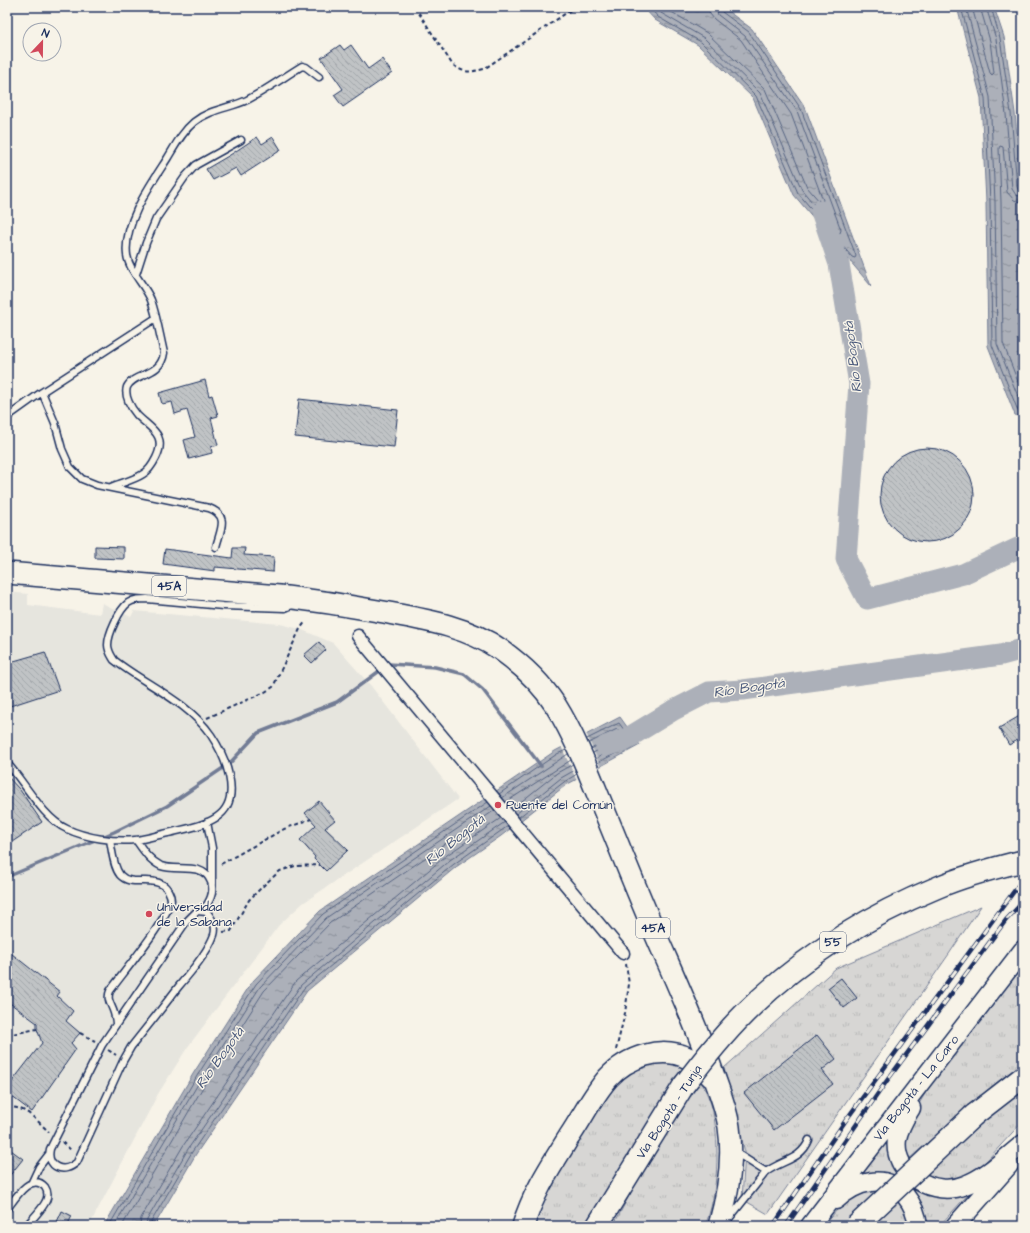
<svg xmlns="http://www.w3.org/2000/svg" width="1030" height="1233" font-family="'Architects Daughter',sans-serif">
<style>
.built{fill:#e6e5de}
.grass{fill:url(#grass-tufts);stroke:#798299}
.water{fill:url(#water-ripples);stroke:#727c95}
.pier{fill:#f7f3e8}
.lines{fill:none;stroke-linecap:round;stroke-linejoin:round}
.shore{stroke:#556382;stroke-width:1}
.stream{stroke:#727c95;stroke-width:3.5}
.river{stroke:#acb0b9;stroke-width:21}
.building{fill:url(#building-back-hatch);stroke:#1b2f5e}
.lane-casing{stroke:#1b2f5e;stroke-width:9}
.street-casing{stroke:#1b2f5e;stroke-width:15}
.primary-casing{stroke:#1b2f5e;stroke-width:21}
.highway-casing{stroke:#1b2f5e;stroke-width:24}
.path{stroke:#1b2f5e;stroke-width:2;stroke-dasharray:4 3;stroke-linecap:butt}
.lane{stroke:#f7f3e8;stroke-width:6}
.street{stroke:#f7f3e8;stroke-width:12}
.primary{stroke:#f7f3e8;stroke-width:18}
.highway{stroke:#f7f3e8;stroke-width:21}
.rail-casing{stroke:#1b2f5e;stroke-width:4.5}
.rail{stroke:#f7f3e8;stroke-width:3;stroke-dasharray:9;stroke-linecap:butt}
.highway-bridge-casing{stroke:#1b2f5e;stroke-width:24;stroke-linecap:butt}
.highway-bridge{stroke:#f7f3e8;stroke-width:21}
.poi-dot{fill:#d1495b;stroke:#f7f3e8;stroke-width:1.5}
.labels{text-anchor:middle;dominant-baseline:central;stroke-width:3;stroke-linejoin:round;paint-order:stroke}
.shield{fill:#f7f3e8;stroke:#5d6a87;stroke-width:1}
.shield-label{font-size:12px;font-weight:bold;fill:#1b2f5e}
.poi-label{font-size:13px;fill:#1b2f5e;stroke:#f7f3e8;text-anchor:start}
.street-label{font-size:13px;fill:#1b2f5e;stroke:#f7f3e8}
.water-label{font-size:14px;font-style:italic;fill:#465679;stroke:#f7f3e8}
</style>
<defs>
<pattern id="grass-tufts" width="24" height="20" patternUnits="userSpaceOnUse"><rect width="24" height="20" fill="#d7d6d4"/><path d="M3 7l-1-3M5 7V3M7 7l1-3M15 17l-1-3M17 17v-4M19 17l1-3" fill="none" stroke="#b8b8b8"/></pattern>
<pattern id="water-ripples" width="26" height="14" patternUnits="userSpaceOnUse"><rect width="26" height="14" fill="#acb0b9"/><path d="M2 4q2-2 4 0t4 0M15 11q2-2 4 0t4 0" fill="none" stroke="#8b909a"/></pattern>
<pattern id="building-back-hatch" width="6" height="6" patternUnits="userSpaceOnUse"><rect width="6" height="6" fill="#c0c3c5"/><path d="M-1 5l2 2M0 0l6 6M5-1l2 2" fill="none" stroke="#a4a8ac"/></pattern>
</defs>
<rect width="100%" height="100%" fill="#f7f3e8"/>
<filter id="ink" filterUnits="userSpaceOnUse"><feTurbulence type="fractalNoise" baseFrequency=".025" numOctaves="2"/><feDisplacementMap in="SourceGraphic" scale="8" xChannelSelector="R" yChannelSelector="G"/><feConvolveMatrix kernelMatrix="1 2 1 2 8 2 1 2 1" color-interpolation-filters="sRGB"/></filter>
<g filter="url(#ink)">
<path class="built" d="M7,592L28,594V605L100,614L102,603L131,617L134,611L280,624L300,629L333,643L371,686L458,799L303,903L279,925L187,1048L158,1094L89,1226H7Z"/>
<path class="grass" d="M981,906L949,954L768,1214L742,1199L745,1152L724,1068L836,968Z
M1023,961V1062L991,1087L909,1159L904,1148V1140L913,1114L933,1080Z
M652,1059L690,1066L591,1226H533L544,1196L615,1079Z
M701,1080C705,1090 711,1101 713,1112C720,1146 718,1194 705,1226H613C640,1176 665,1124 701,1080Z
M1023,1090V1121L978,1170L956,1182L924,1176L986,1119Z
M890,1131L900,1173L975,1187L939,1226H925L920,1203L854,1179Z
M871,1187L902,1202L911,1226H823L844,1202Z"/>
<path class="water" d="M643,7H722L752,29L805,107L871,286L794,195L753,98L698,45L655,20Z
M957,7H994L1004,37L1015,113L1023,203V418L1015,415L988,346L986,202L981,98Z
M620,717L640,745L566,785L501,836L456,867L307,991L196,1154L154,1226H104L193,1074L252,982L320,911L555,751Z"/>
<path class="pier" d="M586,733L601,768L577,781L561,746Z"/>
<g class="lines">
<path class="shore" d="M649,7L658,17L701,42L756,96L798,193L852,257L855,258L856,256L801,109L749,32L722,12L720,7
M655,7L661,13L704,38L760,93L802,190L837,232L840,233L841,230L797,111L745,36L718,15L715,7
M663,7L707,33L765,89L807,187L820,202H822L823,200L791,114L741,40L714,19L710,14L709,7
M961,7L985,98L990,202L992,345L1018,411L1023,414
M966,7L990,97L995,202L997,344L1023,409
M972,7L990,73L992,75L994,73L990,41L980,7
M986,7L996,39L1006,114L1012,189L1016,195L1023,197
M991,7L1000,38L1011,113L1017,187L1019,191L1023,192
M1023,203L1014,200L1007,192L1003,147L1000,146L999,148L1001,202L1003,343L1023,395
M587,739L619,723L633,742L632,745L597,763
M589,743L617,729L626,740L625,743L595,759
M591,749L614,737L617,738L616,741L593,753
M499,794L557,754L566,750
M502,798L568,754
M506,802L571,760
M512,809L557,773L573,764
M516,814L561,778L575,770
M519,817L564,782L577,774
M109,1226L197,1076L256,984L323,914L488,802
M114,1226L201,1079L260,987L326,918L491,806
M122,1226L206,1082L264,991L330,923L495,810
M140,1226L141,1218L183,1146L296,981L447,855L501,818
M146,1226L147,1220L188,1149L301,985L450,860L505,822
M151,1226V1222L192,1152L304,988L454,864L508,826"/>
<path class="stream" d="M7,877L114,832L167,806L229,764L258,733L337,702L389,664L435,667L464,674L483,690L541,766"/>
<path class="river" d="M821,211L839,264L859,384L846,559L867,599L963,574L1018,548H1023
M606,746L626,739L672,711L709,692L743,690L1001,655L1023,649"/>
</g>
<path class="building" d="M340,45L344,50L351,45L368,69L382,59L392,73L343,107L334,95L343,89L321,58Z
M257,137L262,144L273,137L281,150L241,176L236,168L213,180L206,169L230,155Z
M205,380L209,396L212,395L218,416L211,418L218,445L211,447L212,453L189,459L184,440L195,437L187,410L175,414L172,402L162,404L159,393Z
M299,399L398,410L394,447L295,437Z
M880 495a47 47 0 1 1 94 0a47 47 0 1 1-94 0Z
M95,546L124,547V559L95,558Z
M233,548H245L244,555L274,557L273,572L215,567V571L163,564L165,549L232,558Z
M319,642L326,650L312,663L304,655Z
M45,652L59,690L7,707V663Z
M1023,714V737L1009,745L999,728Z
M7,776L20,790L42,822L12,842L7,835Z
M319,801L335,820L325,828L348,850L326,871L314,859L315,857L300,840L316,825L305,813Z
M7,950L60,992L57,996L73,1011L66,1021L80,1033L71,1043L76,1049L32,1112L7,1093V1088L42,1043L37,1029V1023L7,1001Z
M841,978L857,998L844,1008L828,988Z
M817,1035L836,1059L822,1070L833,1084L774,1130L744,1093Z
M7,1147L23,1159L7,1179Z
M62,1211L72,1216L67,1226H55Z"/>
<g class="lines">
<defs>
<path id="lane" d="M136,274L146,243L156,219L185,177L196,165L241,140
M42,392L55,423L62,449L70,467L82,479L97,485L209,508C230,516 220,530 216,547
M7,417L42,392L156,318
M111,487C121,483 134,480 143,474C149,471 153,464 156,458C168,434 149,428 137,415C131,408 124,396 127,387C134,372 161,377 164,353C160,336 157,317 151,300C145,285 129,271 127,255C123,223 151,184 167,159C175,146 182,132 194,122C210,109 230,108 247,100C266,90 284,77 302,66L306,67L319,77
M7,763C25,783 43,818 67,829C86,838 115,842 135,840C146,839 157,835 168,833C184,829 202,827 217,817C244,799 225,756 211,735C187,701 146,685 114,660C111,655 108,651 108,645C108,634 119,610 128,603C134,599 140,599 147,599L223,606L285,608L292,605
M207,822L212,848V884
M110,840C112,850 113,866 120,875C131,887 150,876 163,885C167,887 171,895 171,900C168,919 123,973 110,991C106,1000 112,1005 114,1013C115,1017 116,1020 116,1024
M136,840C143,850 149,860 161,866C177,872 203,861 211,882C215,893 209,902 203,911
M197,911L207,912C212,919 217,926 214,935C208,952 191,972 179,986C163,1007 147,1027 131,1047L123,1061L77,1162C64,1175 46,1167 50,1149L102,1045L186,922Z
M735,1152L766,1172
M32,1182L39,1167L49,1154
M7,1209C14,1200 31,1171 45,1187C47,1190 48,1194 47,1198C45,1207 32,1219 26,1226
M728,1220L766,1172C782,1160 801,1160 809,1140"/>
<path id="street" d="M358,636L623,953"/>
<path id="primary" d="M911,1108C905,1118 899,1127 897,1139C892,1175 935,1198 965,1185C987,1177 1005,1158 1023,1144
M836,1200C855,1182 885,1172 905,1195C913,1205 917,1214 918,1226
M810,1226L1023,950
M955,1226L1009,1165"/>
<path id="highway" d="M7,573L279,596C312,600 345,605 378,611C420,619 465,625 501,650C522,665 542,684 556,706C574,735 587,768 600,800C618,844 636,889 655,933C674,977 694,1020 710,1065C717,1086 726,1106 729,1127C734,1161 728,1194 719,1226
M974,1115L1023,1077
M523,1226C533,1193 551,1166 569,1137C582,1118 593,1095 608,1078C627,1057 661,1045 688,1058C697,1062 705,1070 712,1077
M597,1226L684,1085"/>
</defs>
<use href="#lane" class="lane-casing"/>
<use href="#street" class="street-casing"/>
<use href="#primary" class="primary-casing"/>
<use href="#highway" class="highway-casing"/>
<path class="path" d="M415,7L452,64C464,74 470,72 484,69L575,7
M207,718L265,692L273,687L300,629L306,621
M221,864L284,829L311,819
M223,932L231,931L249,900L265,884L280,871L295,866L320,865
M80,1033L95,1041
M7,1035L37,1029
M108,1050L116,1055
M616,1050L625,1013L629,984L626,964
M7,1108C24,1104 38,1122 49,1132
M62,1142L72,1151"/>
<use href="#lane" class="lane"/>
<use href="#street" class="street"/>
<use href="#primary" class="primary"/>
<use href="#highway" class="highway"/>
<defs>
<path id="rail" d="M773,1226L846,1120L1023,879
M786,1226L886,1082L1006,920L1023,902"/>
</defs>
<use href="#rail" class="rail-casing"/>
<use href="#rail" class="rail"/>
<defs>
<path id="highway-bridge" d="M684,1085C703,1060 723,1035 745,1013C800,959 865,917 936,888C964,876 994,868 1023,861
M856,1226L974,1115"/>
</defs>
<use href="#highway-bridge" class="highway-bridge-casing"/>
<use href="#highway-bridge" class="highway-bridge"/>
</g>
</g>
<g class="poi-dot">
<circle cx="498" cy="805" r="4"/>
<circle cx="149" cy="914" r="4"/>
</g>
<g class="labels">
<g class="shield">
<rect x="152" y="576" width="34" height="20" rx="3"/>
<rect x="636" y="918" width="34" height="20" rx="3"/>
<rect x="820" y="932" width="26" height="20" rx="3"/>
</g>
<g class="shield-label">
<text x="169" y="586">45A</text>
<text x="653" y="928">45A</text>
<text x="833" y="942">55</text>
</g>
<g class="poi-label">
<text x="506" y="805">Puente del Común</text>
<text x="157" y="907">Universidad<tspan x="157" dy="15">de la Sabana</tspan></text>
</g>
<g class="street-label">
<text transform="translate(916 1088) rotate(-52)">Vía Bogotá - La Caro</text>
<text transform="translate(669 1112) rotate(-57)">Vía Bogotá - Tunja</text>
</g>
<g class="water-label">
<text transform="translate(853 357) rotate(-97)">Río Bogotá</text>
<text transform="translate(749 688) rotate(-8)">Río Bogotá</text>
<text transform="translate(455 840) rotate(-39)">Río Bogotá</text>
<text transform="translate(220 1058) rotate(-54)">Río Bogotá</text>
</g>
</g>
<rect width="1030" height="1233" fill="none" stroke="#f7f3e8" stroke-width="24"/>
<rect x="12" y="12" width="1006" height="1209" fill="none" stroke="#1b2f5e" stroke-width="1.5" filter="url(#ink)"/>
<g transform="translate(42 42) rotate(22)"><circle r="19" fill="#f7f3e8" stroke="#9fa5b1"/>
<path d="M0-3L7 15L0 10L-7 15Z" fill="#d1495b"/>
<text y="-6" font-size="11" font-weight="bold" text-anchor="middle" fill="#1b2f5e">N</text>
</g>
</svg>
